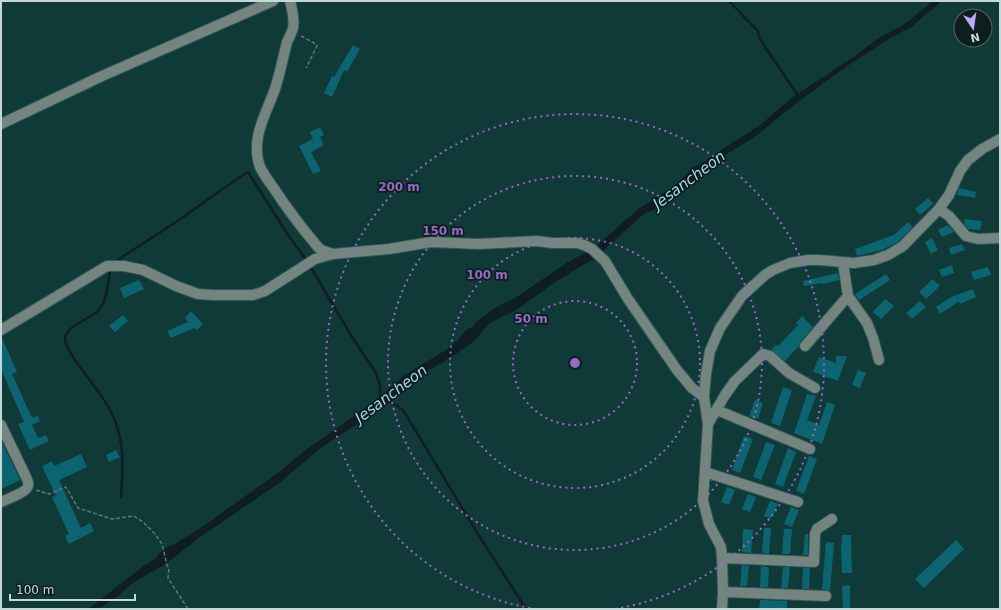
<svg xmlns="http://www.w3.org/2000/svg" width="1001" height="610" font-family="'DejaVu Sans',sans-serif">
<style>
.water{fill:#0f1e25}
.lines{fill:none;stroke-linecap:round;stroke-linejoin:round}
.stream{stroke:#0f1e25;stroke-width:2.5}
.building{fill:#0d6471}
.minor-casing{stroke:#305755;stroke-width:12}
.path{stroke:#577977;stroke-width:1.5;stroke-dasharray:4 2;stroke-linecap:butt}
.minor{stroke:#74847e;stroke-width:10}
.ring{fill:none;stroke:#9569c7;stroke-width:2;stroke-dasharray:2 4}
.labels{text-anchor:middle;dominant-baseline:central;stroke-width:3.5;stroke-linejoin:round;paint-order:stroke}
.water-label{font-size:15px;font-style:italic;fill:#a5d6f0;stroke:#0d1e1d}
.centre{fill:#9569c7;stroke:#0d1e1d;stroke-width:2}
.ring-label{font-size:12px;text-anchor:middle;font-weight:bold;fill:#9569c7;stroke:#0d1e1d;stroke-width:3.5;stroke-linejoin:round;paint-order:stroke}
</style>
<rect width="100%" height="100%" fill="#103a38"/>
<path class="water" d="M933,1H942L911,27L886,41L853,62L799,101L756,136L711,164L691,182L687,187L682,190L667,202L658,208L644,214L606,248L600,257L585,264L555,282L515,311L501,317L490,323L473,342L447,360L424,373L390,403L322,447L278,484L200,537L167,563L133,583L118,596L99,609H88L141,568L156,558L163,549L173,545L205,525L279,472L307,449L371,404L380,397L385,395L388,388L393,386L403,376L446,350L459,339L466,330L472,327L477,321L493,309L515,298L568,262L594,248L637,210L673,187L692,169L763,123L772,114L796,95L852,58L877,39L906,23Z"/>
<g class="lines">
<path class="stream" d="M729,1L758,31L759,37L765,47L797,94
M113,263L179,220L234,181L248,172L288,235L305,258
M310,266L352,337L376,373L380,385V397
M110,272C108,283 107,300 99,310C93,317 65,327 65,338C64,350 90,379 97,390C103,398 109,407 113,416C125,442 123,469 121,497
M391,402L403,410L478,534L526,609"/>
</g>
<path class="building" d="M353,45L360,49L347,72L344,70L332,97L324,93L332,76L334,77Z
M320,127L324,135L320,137L324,145L311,152L321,171L313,174L299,146L313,139L310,132Z
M959,188L976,192L975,198L957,195Z
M928,198L933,204L920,215L915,209Z
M965,219L982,221L980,230L968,229L964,224Z
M908,222L913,227L899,241L882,250L857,256L855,249L894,235Z
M948,225L954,232L942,237L938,230Z
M932,238L938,250L931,254L925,242Z
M962,244L965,250L951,255L949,248Z
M952,265L954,273L942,277L939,270Z
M988,267L991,275L974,280L971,272Z
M838,273L839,280L822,284V283L804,286L803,281Z
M886,274L890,280L859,300L855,294Z
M933,279L940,286L926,299L919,292Z
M139,280L144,289L124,298L120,288Z
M973,289L976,297L960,304L959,301L940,314L936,307L951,297Z
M885,299L894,306L881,319L873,312Z
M920,301L926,307L912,319L906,313Z
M191,311L203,324L197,330L194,328L171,338L167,331L188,322L185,318Z
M123,315L128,321L115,332L109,326Z
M802,316L813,327L800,342L799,346L785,361L771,350L776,345L778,346L798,325L796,323Z
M1,336L17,372L12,374L32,418L38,416L40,421L32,425L38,438L46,435L49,441L30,450L18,424L24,422L1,369Z
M836,356H847L838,381L813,372L819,357L836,363Z
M858,370L866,373L860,388L852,385Z
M783,387L792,390L780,426L771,423Z
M807,394L816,396L807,420L819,425L827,402L835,405L822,444L794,433Z
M755,400L763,403L758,419L749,416Z
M744,436L753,439L740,473L732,470Z
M1,440L20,480L1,489Z
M766,442L775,445L761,480L753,477Z
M788,448L796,452L783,487L775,484Z
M116,450L120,457L109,462L106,455Z
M81,454L87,467L59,480L81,528L90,523L94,531L69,544L65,536L69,534L52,497L56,496L42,466L52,461L54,466Z
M809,456L817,459L804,494L796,491Z
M727,487L735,490L729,505L721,502Z
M748,494L756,497L750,512L742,509Z
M770,501L778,504L771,519L764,516Z
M791,507L799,510L792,527L784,524Z
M764,528H771L769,554L762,553Z
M743,529L753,530L751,553L742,552Z
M784,529H792L790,554H782Z
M805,534H808V555H803Z
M842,535H851L852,573H842L841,543H842Z
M956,540L964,549L924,588L915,579Z
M826,542L834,543L830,591L822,589Z
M742,565L749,566L747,586H740Z
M761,566L768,567L769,569L768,587H760Z
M783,567H790L788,588H781Z
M803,568H810L809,589H802Z
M850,585V609H843L842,586Z
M760,600L787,601V609H759Z"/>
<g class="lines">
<defs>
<path id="minor" d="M290,1C292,9 295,20 293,28C292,33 289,37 287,42C283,58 280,73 275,89C266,114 250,139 260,167C264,175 270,183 275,190C288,210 302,228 317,246L321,250L333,254L389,249L431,242L478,244L537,241L552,243H577L584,245L592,249L605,261L628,299L677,370L692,388L704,397
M1,124L102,76L273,1
M939,209L949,216L966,236L978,239L1000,238
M843,263L848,296L867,323L873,338L879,360
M1,330L107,266H124L143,270L176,286L198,294L212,295H253L265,291L315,259L333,254
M805,346L848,296
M717,410L810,449
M708,424L725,395L735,381L763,354L770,356L789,373L815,388
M1,425L26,477C27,479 29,483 28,486C27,492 7,499 1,502
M705,472L798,502
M722,558L814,562L815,534L817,529L832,519
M723,592L826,596
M722,609L723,592L722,558L721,547L709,524L703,501L708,424L704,397L706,374L710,351L720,328L742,296L765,275L773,270L790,263L808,260H820L854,263L874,260L888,255L903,246L939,209L949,195L960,171L968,160L982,149L1000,139"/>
</defs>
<use href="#minor" class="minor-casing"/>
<path class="path" d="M301,36L316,44L317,46L306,68
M36,490L49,494L66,487L78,508L112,519L134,516L143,522L155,534L162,544L167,565L169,569L168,578L188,609"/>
<use href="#minor" class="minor"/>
</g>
<g class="ring">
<circle cx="575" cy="363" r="62"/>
<circle cx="575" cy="363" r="125"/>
<circle cx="575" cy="363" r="187"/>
<path d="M536 609A249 249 0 1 1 614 609"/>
</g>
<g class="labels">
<g class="water-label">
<text transform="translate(689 180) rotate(-37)">Jesancheon</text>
<text transform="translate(391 394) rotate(-37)">Jesancheon</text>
</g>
</g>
<circle cx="575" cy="363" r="6" class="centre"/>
<g class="ring-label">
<text x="399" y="191">200 m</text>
<text x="443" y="235">150 m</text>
<text x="487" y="279">100 m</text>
<text x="531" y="323">50 m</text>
</g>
<rect width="1001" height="610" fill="none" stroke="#c4d9d7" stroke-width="4"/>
<g transform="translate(973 28) rotate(167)"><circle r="19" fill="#0d1e1d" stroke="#566967"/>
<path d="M0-3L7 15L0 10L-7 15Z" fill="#baaaf7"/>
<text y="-6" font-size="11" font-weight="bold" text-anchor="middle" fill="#c4d9d7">N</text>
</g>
<path d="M10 594v6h125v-6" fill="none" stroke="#c4d9d7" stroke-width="2"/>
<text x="16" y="594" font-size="12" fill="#c4d9d7" stroke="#0d1e1d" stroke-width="3" paint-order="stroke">100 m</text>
</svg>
